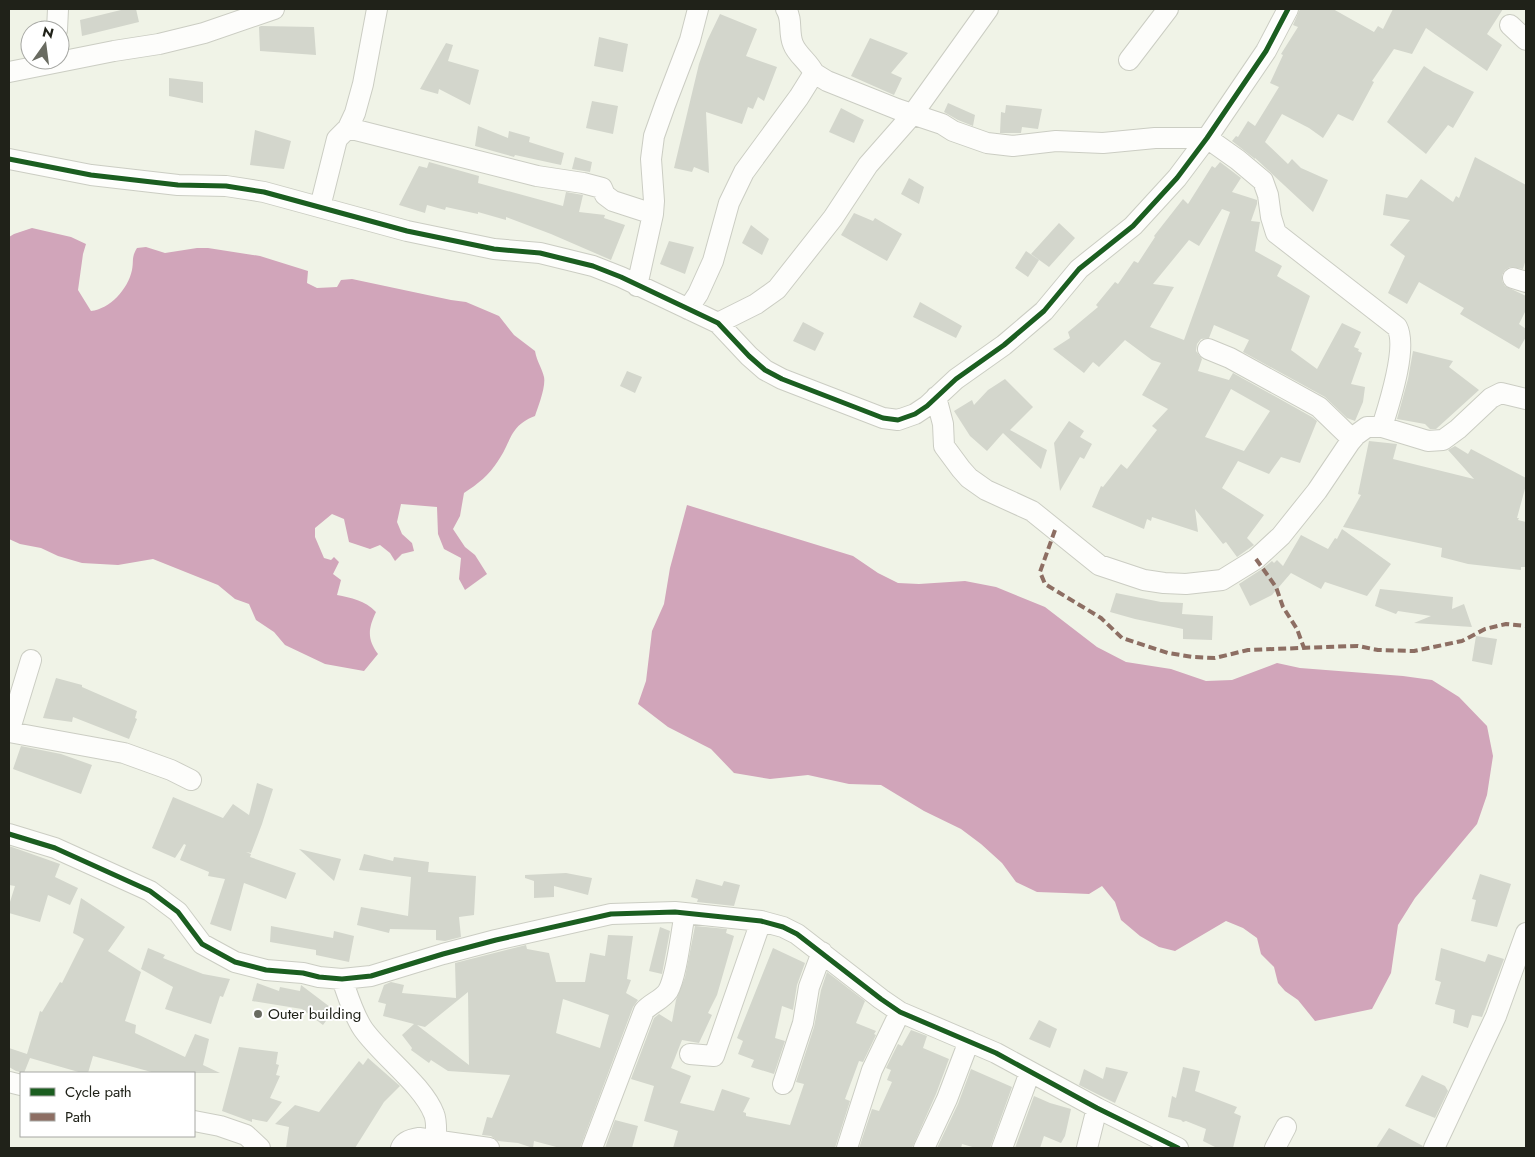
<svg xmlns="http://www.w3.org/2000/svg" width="1535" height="1157" font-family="Jost,sans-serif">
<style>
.water{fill:#d1a5ba}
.building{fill:#d3d6cc;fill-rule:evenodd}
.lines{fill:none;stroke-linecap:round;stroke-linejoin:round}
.minor-casing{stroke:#cbcdc3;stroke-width:22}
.minor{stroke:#fdfdfb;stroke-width:20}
.quiet{stroke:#8d6e63;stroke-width:4;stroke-dasharray:8 4;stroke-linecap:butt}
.cycleway-casing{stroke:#fff;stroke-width:8}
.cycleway{stroke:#1b5e20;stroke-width:5}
.poi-dot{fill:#696b61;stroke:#fff;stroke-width:2}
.labels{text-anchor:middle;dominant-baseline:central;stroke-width:4;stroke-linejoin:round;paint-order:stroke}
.poi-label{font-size:15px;fill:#202219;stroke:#fff;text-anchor:start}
</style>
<rect width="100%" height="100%" fill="#f0f3e7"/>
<path class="water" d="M32,228L71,237L86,244L83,254L78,290L91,311C110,309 128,289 132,270C134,260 131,258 137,248L146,247L165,253L197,248H208L260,256L308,271L307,283L317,288L337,287L341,280L352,279L451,300L466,302L499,316L514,335L535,351C537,362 542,368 544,377C546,387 538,407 535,416C509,426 512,441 498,461C489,475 478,484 464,493L460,516L453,529L465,547L475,555L487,574L465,590L459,579L461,558L444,549L438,534L437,507L401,504L397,522L402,534L412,543L414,551L402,554L395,561L390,553L380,545L370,549L349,542L344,519L332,514L315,528V537L324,558L331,560L334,557L339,562L333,574L341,580L337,595C351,598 365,600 376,612C368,629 367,639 378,654L364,671L325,664L285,645L274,632L256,620L249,604L235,599L218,585L153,559L118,565L82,563L58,556L41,548L20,544L9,539V237L14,234Z
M687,505L853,556L878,573L898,583L919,584L965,581L996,587L1045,607L1097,647L1126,662L1171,669L1206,681L1232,680L1277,663L1300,668L1403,676L1432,680L1459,697L1487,726L1493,756L1487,795L1477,824L1415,898L1398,925L1391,973L1372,1009L1315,1021L1298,1000L1285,991L1278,983L1274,967L1261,954L1257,938L1243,928L1226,921L1175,951L1159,947L1140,936L1121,920L1115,902L1102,886L1089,894L1065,893L1037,892L1016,882L1002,863L981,844L961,829L924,811L881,785L849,784L808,775L770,779L734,773L711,749L668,727L638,704L646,681L652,631L664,604L670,568Z"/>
<path class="building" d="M125,9H136L139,22L82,36L80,20Z
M1300,9H1333L1374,32L1378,26L1383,29L1393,9H1503L1487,34L1502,45L1487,71L1426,28L1412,54L1394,49L1372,81L1374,82L1353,121L1338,114L1323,138L1309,128L1282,114L1265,142L1288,164L1292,159L1301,168L1328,180L1313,212L1255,158V159L1232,141L1236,136L1238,137L1248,121L1255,126L1279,87L1270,83L1283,55L1281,54L1298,27L1293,25Z
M720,14L757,29L746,56L777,67L764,101L758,97L753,109L748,107L742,124L706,112L709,173L694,167L692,172L674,168L699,64L707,41Z
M261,26L314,27L316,55L260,51L259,27Z
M599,37L628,44L623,72L594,66Z
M870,38L908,53L891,73L902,78L894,95L851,76Z
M446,43L453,45L448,61L479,70L470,105L439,89L438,94L420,89Z
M1424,66L1433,72L1474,92L1453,128L1448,125L1426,154L1387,122Z
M169,78L203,82V103L169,96Z
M592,101L618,106L613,134L586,128Z
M948,103L975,115L973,126L958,120L944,112Z
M1006,105L1042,109L1038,129L1022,127L1021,133H1000L1001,112L1005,113Z
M841,108L864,120L854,143L829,132Z
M478,126L508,138L509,131L530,137L529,142L564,153L561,165L515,155L514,157L475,146Z
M255,130L291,141L284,169L250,165Z
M575,157L592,162L590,172L572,169Z
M1475,157L1526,185V259L1523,269L1510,267L1505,270L1502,275V281L1505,286L1526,296V310L1519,324L1526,329V337L1519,349L1460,314L1464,308L1419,282L1407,304L1388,293L1405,256L1390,245L1410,220L1383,215L1386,194L1407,198L1421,179L1453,202L1456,196L1459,198Z
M429,162L479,176L478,183L563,206L566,192L583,195L579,212L605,215L604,218L625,225L611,260L551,234L506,217V220L478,212V214L446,207L445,210L427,205L425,213L399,205L419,166L427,168Z
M1220,162L1241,178L1232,192L1257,200V204L1251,221L1260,222L1255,251L1282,266L1277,276L1310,296L1291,350L1317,369L1342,323L1361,332L1354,347L1359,349L1358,351L1362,353L1351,384L1365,387L1363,402L1355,421L1347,418L1325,397L1243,352L1249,340L1214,325L1209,338L1201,339L1197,344L1196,351L1202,359L1198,371L1229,380L1233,373L1312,417L1317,421L1300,463L1281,457L1269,474L1238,461L1222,488L1264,515L1247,538L1254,545L1237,557L1226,542L1223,544L1195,509L1198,532L1152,517L1151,521L1147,519L1144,529L1092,507L1101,486L1103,487L1121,464L1127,469L1157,430L1152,426L1168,409L1142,395L1161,363L1152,360L1125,340L1099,367L1093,362L1084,373L1053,349L1070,338L1068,332L1098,307L1096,305L1115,282L1118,284L1134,261L1138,263L1155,237L1154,236L1183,199L1188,204L1212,166L1215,168ZM1222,209L1230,212L1184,340L1150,327L1174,287L1153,284L1189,240L1199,246ZM1231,389L1270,411L1244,451L1205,437Z
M909,178L924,187L919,204L901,194Z
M854,213L873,221L875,218L902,234L887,261L841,235Z
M1059,223L1075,238L1049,267L1031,254Z
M751,225L769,239L762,255L742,243Z
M669,241L694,247L685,274L660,264Z
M1026,251L1039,260L1028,277L1015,268Z
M920,302L962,326L956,338L913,317Z
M803,322L824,333L815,351L793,341Z
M1413,351L1453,361L1449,367L1479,390L1436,429H1430L1425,424L1397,419L1408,379Z
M627,371L642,377L635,393L620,386Z
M1005,379L1033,407L1010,430L1047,450L1041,469L1003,433L987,451L970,436L954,411L972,400L974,405L988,390Z
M1069,421L1084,431L1080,437L1092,444L1084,459L1080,457L1060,491L1054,443Z
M1369,441L1397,444L1393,459L1474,479L1448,450L1455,446L1468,454L1471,449L1526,478V485L1517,518H1519L1518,520L1526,522V567H1521V570L1468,564L1441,557L1442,548L1343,527L1361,495L1358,494Z
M1342,529L1391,564L1367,596L1325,582L1321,589L1291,573L1272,595L1250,606L1239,584L1262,569L1272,561L1274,563L1277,560L1283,566L1301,535L1328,549L1335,538L1337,539Z
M1380,589L1453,597L1452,609L1464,604L1472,627L1414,623L1431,616L1398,611L1396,614L1375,606Z
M1116,593L1161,602L1183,603L1182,614L1213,616L1212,640L1183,639V629L1135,619L1110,612Z
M1476,636L1497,639L1492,665L1472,661Z
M56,678L82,685V687L137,711L135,718L137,719L129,739L73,717L72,722L43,718Z
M21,746L61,754L92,765L81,794L13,769Z
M257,783L273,789L262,824L251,853L246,852L251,854L250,857L296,873L286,899L244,883L231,931L210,924L225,879L208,876L209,872L180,860L186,845L184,844L175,858L152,848L173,797L223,818L233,804L249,815Z
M9,846L60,864L55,877L78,888L70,905L48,895L40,922L9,913V905L15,886L9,885Z
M299,849L341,859L334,881Z
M364,854L393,861L394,857L429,862L428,872L476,876L474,915L459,917L461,937L445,941L436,940V930L390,929L389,933L357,925L361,907L408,916L411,877L359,870Z
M566,873L592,878L588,895L554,886V897L534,898V881L525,878V875Z
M1480,874L1511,884L1497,927L1471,921L1476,900L1472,899Z
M696,879L722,886L724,881L740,885L734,906L697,902L698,899L691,897Z
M81,898L125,927L108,951L141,972L125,1021L136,1025L135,1033L185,1057L195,1034L209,1039L203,1065L220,1073H155L93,1056L88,1073H82L30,1058L24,1073L16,1071L9,1067V1048L27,1054L40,1011L42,1012L60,982L62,983L84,939L73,933Z
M271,926L333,938L334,931L354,936L349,962L316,955V950L270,942Z
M695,926L727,929L726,933L734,936L717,995L708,1013L712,1015L699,1043L682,1040L671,1068L691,1076L680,1103L714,1111L722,1089L750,1098L743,1112L746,1113V1116L790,1125L804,1084L796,1082L814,1027L821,990L827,972L865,1001L856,1023L876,1031L874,1034L876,1035L863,1062L859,1061L845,1099L850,1101L835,1148H673L678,1131L644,1121L654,1086L631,1079L654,1018L659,1014L672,1022L676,1000L685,977Z
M660,927L670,931L662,974L649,971Z
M608,935L633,936L627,979L631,980L626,993L638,1000L633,1007L580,1148H560L534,1141L533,1148L518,1143L498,1141L491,1136L482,1135L487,1117L492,1118L510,1075L448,1071L431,1060L429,1063L411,1050L412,1048L402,1035L414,1024L383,1016L386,1004L378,1002L384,985L391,982L404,985L402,993L456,998L455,963L526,945L527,949L549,953L556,982H585L590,953L605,956ZM468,992L469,1065L417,1025L425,1027ZM563,999L609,1015L600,1048L556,1033Z
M148,948L165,955L163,958L203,974L230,979L223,997L220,996L211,1024L165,1009L173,987L141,969Z
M773,948L805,963L797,985L793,1010L782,1006L775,1038L785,1041L774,1074L751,1067L754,1060L738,1054L743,1041L737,1038Z
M1441,948L1485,962L1488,954L1504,959L1482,1017L1472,1015L1468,1028L1453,1023L1455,1010L1435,1004L1441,982L1435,980Z
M257,983L279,991L280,987L300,991L301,985L334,1010L323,1025L302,1009L252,1001Z
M1039,1020L1057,1029L1050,1048L1029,1039Z
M911,1030L927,1036L923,1048L949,1059L936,1094L912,1148H859L872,1109L879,1111L892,1082L887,1080L891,1070L886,1068L898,1044L902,1046Z
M239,1047L278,1052L276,1064L279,1065L276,1075L280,1076L270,1098L282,1102L267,1122L252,1119V1122L222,1111Z
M368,1058L400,1086L384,1102L355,1148H286L289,1127L275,1124L295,1105L319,1112L359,1061L363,1065Z
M1106,1067L1128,1072L1115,1103L1079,1085L1084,1069L1103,1079Z
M1183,1067L1200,1071L1195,1091L1237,1107L1234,1113L1241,1116L1233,1148H1217L1203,1141L1206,1129L1186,1121L1183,1122L1181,1120L1168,1117L1172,1096L1176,1098Z
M971,1069L1012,1087L990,1148H976L962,1144L961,1148H937L958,1104Z
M1422,1075L1445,1086L1448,1091L1435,1118L1405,1106Z
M1034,1096L1050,1103L1071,1109L1065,1136L1061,1143L1044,1136L1040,1148H1015Z
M615,1120L638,1126L632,1148H605Z
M1389,1128L1423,1146L1422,1148H1376Z"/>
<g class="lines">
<defs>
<path id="minor" d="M786,9C793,20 788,32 793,44C797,55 809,62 814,73
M1510,25L1526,40
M57,30L58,9
M1129,60L1168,9
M9,72L114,51L159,44L204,33L274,9
M348,128L537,176L583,183L602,188L605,195L613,201L653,214
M9,159L91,175L178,185L226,186L264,192L407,231L494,249L540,253L593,266L621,277L718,323L749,356L765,370L782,379L883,418L898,420L915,414L927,406L956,379L1004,345L1044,311L1079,269L1133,226L1177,178L1207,138L1266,51L1288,9
M320,207L337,139L348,128L355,113L363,84L377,9
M1513,278L1526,282
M637,286L653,214L654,201L651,159L654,136L665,105L690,40L698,9
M688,309L698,294L713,261L729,203L744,172L799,97L814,73L827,81L897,109L942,124L953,131L987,143L1013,146L1056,141L1103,143L1155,138H1207L1238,160L1263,181L1268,195L1271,217L1276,233L1397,327C1408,348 1389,404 1382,427
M718,323L756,304L777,289L833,218L868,165L912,115L988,9
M1208,349L1230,358L1319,407L1352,439
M936,397L943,424L944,446L961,469L969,478L986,490L1032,511L1099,565L1144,580L1164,583L1186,584L1222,580L1256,559L1281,536L1317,491L1350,442L1356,435L1367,427H1382L1428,441L1443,440L1458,429L1491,398L1501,393L1526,399
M9,732L124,753L171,770L191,780
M9,732L31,660
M9,834L55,848L150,891L178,912L202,944L235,962L266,970L303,973L319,977L342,979L371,976L443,954L496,940L611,914L675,912L761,921L783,927L797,934L881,999L900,1012L996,1053L1097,1108L1178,1148
M342,979C348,996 353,1014 363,1029C382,1056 423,1085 434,1114C437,1121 436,1132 436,1140
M690,1054L714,1056L761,921
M9,1082L21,1085
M783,1084L803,1023L809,987L822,952
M194,1121L220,1126L246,1135L260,1148
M401,1148C404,1141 412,1139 419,1138L489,1148
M592,1148L644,1011C651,1003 662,1000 668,991C677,975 681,932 685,913
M847,1148L872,1070L900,1012
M924,1148L947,1099L969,1041
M1002,1148L1030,1072
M1087,1148L1097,1108
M1275,1148L1286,1127
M1434,1148L1496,1016L1526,933"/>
</defs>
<use href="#minor" class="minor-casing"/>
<use href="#minor" class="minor"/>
<path class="quiet" d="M1055,530L1040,572L1045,584L1101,618L1122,638L1168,653L1193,657L1215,658L1248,650L1326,647L1358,646L1378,650L1414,651L1462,641L1485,629L1506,624L1526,626
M1256,559L1276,587L1283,607L1297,629L1304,648"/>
<defs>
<path id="cycleway" d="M9,159L91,175L178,185L226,186L264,192L407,231L494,249L540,253L593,266L621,277L718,323L749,356L765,370L782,379L883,418L898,420L915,414L927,406L956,379L1004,345L1044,311L1079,269L1133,226L1177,178L1207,138L1266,51L1288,9
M9,834L55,848L150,891L178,912L202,944L235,962L266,970L303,973L319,977L342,979L371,976L443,954L496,940L611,914L675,912L761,921L783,927L797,934L881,999L900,1012L996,1053L1097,1108L1178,1148"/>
</defs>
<use href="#cycleway" class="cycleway-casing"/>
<use href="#cycleway" class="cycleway"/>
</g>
<circle class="poi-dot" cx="258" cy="1014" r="5"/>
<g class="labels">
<g class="poi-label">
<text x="268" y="1014">Outer building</text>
</g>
</g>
<rect width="1535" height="1157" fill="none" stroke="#202219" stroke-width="20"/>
<rect x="20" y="1072" width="175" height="65" fill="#ffffff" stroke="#a6a7a3"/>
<rect x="30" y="1088" width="25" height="8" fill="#1b5e20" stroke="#a6a7a3"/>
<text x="65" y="1097" font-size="15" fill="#202219">Cycle path</text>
<rect x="30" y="1113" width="25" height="8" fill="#8d6e63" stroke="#a6a7a3"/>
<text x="65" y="1122" font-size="15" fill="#202219">Path</text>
<g transform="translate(45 45) rotate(14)"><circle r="24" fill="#ffffff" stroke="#a6a7a3"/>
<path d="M0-4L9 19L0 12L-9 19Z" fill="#696b61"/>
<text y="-8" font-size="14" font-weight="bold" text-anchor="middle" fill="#202219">N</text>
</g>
</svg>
